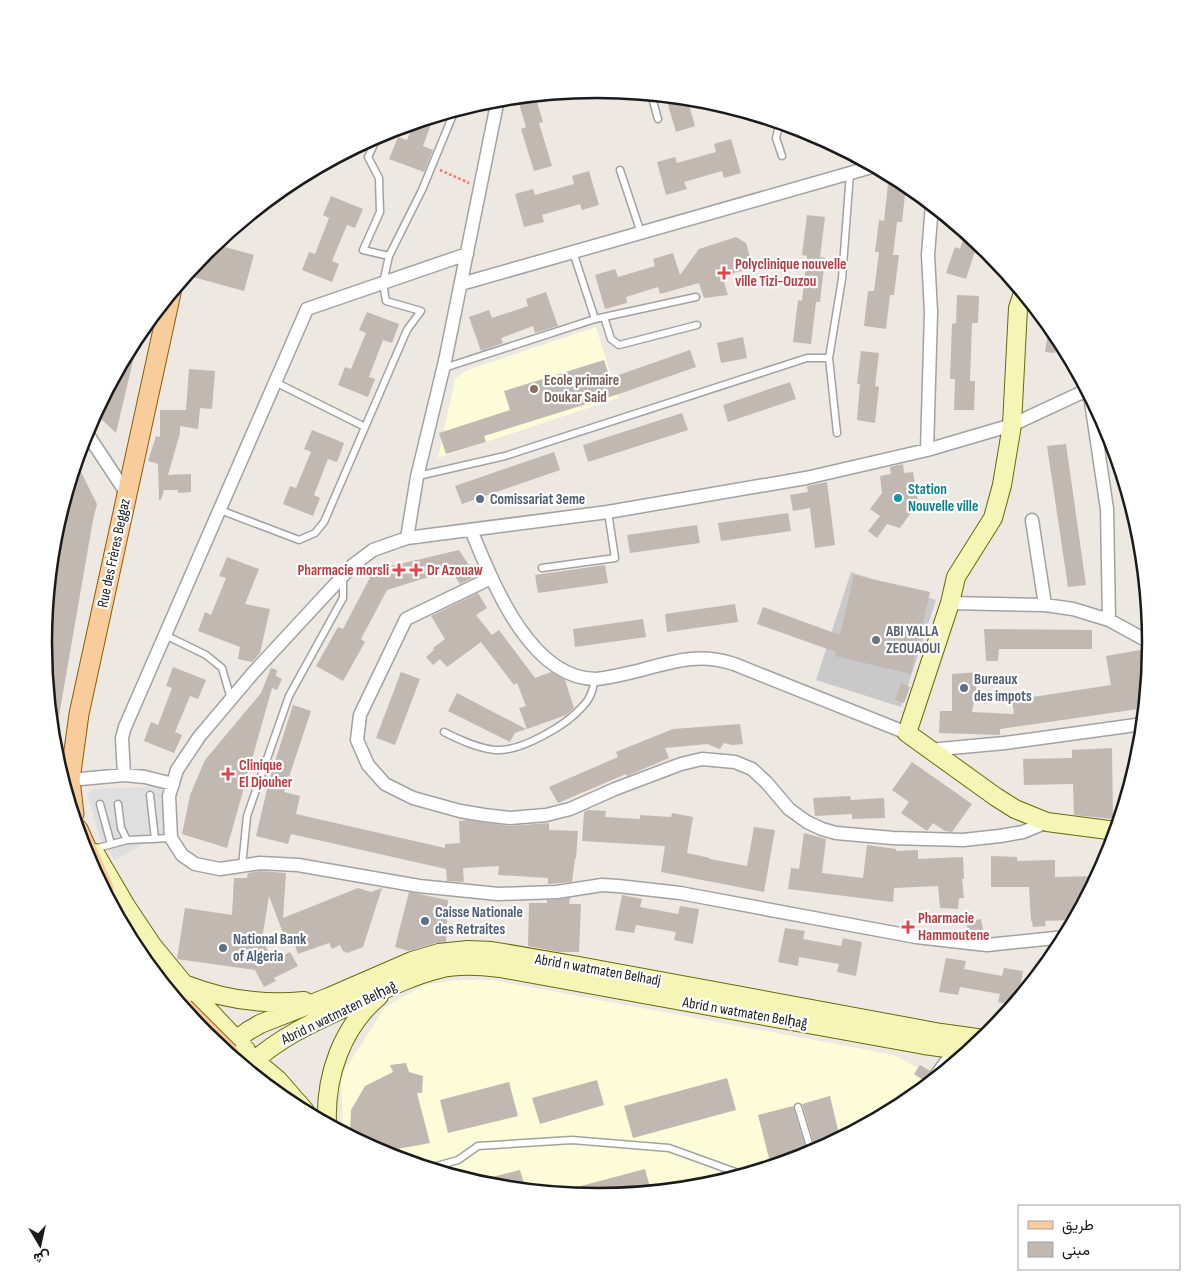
<svg xmlns="http://www.w3.org/2000/svg" width="1195" height="1285" font-family="'Sofia Sans Condensed',Vazirmatn,sans-serif">
<style>
.education{fill:#fdfcd9}
.religious{fill:#c9c9c9}
.parking{fill:#dfdfdf}
.building{fill:#c1b8b1}
.lines{fill:none;stroke-linecap:round;stroke-linejoin:round}
.lane-casing{stroke:#a2a2a2;stroke-width:9}
.street-casing{stroke:#a2a2a2;stroke-width:15}
.secondary-casing{stroke:#646c09;stroke-width:20}
.primary-casing{stroke:#8d5c06;stroke-width:21}
.path{stroke:#f4756b;stroke-width:2.5;stroke-dasharray:2.5 2.5;stroke-linecap:butt}
.lane{stroke:#fff;stroke-width:6}
.street{stroke:#fff;stroke-width:12}
.secondary{stroke:#f5f6b5;stroke-width:18}
.primary{stroke:#f8cd9b;stroke-width:19}
.primary-bridge-casing{stroke:#8d5c06;stroke-width:21;stroke-linecap:butt}
.primary-bridge{stroke:#f8cd9b;stroke-width:19}
.health-dot{fill:#e0444e;stroke:#fff;stroke-width:2}
.education-dot{fill:#8d6e63;stroke:#fff;stroke-width:2}
.culture-dot{fill:#0f9aa8;stroke:#fff;stroke-width:2}
.service-dot{fill:#5c6f8a;stroke:#fff;stroke-width:2}
.worship-dot{fill:#6b7280;stroke:#fff;stroke-width:2}
.labels{text-anchor:middle;dominant-baseline:central;stroke-width:4.5;stroke-linejoin:round;paint-order:stroke}
.health-label{font-size:15px;font-weight:bold;fill:#be3a42;stroke:#fff;text-anchor:start}
.education-label{font-size:15px;font-weight:bold;fill:#785e54;stroke:#fff;text-anchor:start}
.culture-label{font-size:15px;font-weight:bold;fill:#0d838f;stroke:#fff;text-anchor:start}
.service-label{font-size:15px;font-weight:bold;fill:#4e5e75;stroke:#fff;text-anchor:start}
.street-label{font-size:15px;fill:#1b1b1b;stroke:#fff}
.worship-label{font-size:15px;font-weight:bold;fill:#5b616d;stroke:#fff;text-anchor:start}
.rim{fill:none;stroke:#1b1b1b;stroke-width:2.5}
</style>
<rect width="100%" height="100%" fill="#ede8e1"/>
<path class="education" d="M596,327L618,398L438,458L455,379L467,370Z
M455,980H492L894,1055L915,1066L933,1080L905,1103L809,1154L705,1186L597,1196L489,1186L385,1154L343,1131L341,1076L385,1007L424,985Z"/>
<path class="religious" d="M851,572L936,600L901,707L816,680Z"/>
<path class="parking" d="M165,786L166,813L163,834L115,860L101,841L88,796L93,789Z"/>
<path class="building" d="M535,95L543,122L539,123L552,166L534,171L521,129L526,127L517,97Z
M665,95L687,98L695,126L676,132Z
M434,116L423,146L433,150L424,172L389,159L398,137L407,140L414,122Z
M731,139L741,173L724,178L722,171L684,182L687,189L666,195L657,162L675,157L677,163L716,152L714,144Z
M589,171L599,205L582,210L580,204L542,215L544,222L524,227L515,194L533,189L535,195L574,184L572,176Z
M888,184L906,186L902,222H897L893,255H899L894,295H890L886,329L864,326L868,291H874L879,252H875L879,220L884,221Z
M331,196L363,209L355,228L347,225L332,261L339,264L332,282L302,270L309,252L315,254L329,218L323,215Z
M807,215L825,217L820,257L825,258L820,302H816L811,344L793,342L798,300L802,301L807,256L802,255Z
M966,232L989,251L995,258L975,251L966,279L946,273L955,247L960,249Z
M736,237L746,243L753,268L722,276L728,295L704,298L699,283L660,294L658,287L626,297L627,303L605,309L595,275L615,269L618,277L655,266L653,259L673,253L680,275L699,249Z
M214,244L254,255L244,291L193,277L197,261Z
M546,292L558,326L535,333L533,326L501,338L503,343L481,351L469,317L489,310L492,318L528,306L526,299Z
M957,295L979,296L978,323H972L970,381H975L974,410H954L955,379H950L952,324L956,323Z
M367,312L399,324L392,343L383,340L369,377L375,379L368,397L338,385L345,367L351,369L366,333L359,330Z
M1049,325L1058,335L1067,352L1056,350L1055,353L1045,352Z
M743,337L747,358L721,363L717,343Z
M135,339L138,340L116,433L101,419L103,403H101Z
M690,350L696,367L622,393L484,436L486,442L446,454L439,433L510,410L504,391L604,360L610,378Z
M861,351L879,353L875,386L879,387L875,423L857,420L860,384H857Z
M189,369L215,371L212,409L200,408L198,429L180,426V433L168,475L191,474V492L178,493V490H164L161,500H159L158,464L148,461L156,436L160,437V410H186Z
M790,382L796,399L728,422L723,405Z
M682,413L688,430L588,462L583,445Z
M312,430L344,443L337,462L328,459L314,495L320,498L313,516L283,504L290,486L296,488L311,452L304,449Z
M1066,444L1086,585L1068,587L1047,446Z
M554,452L560,470L462,504L455,486Z
M76,462L97,504L93,520L56,733H53L44,642L54,534L56,528L63,527L68,507L64,502Z
M903,464L904,473L913,472L918,503L900,528L887,524L877,538L868,531L880,516L870,509L882,493L880,476L891,474L890,467Z
M827,482L835,545L815,548L810,508L793,511L790,495L808,492L807,486Z
M788,513L791,531L721,541L718,523Z
M697,525L700,543L630,553L627,535Z
M459,550L476,576L460,584L451,570L387,590L361,639L365,642L343,681L316,666L338,627L343,629L374,570Z
M227,557L259,569L245,604L270,609L260,653L252,662L238,659L240,647L198,631L205,612L211,615L226,578L219,576Z
M605,565L608,583L538,593L535,575Z
M854,575L930,592L911,674L835,656L836,652L757,624L763,607L840,635Z
M478,593L487,608L476,615L492,635L499,630L535,678L551,672L565,680L574,708L566,715L527,729L519,708L526,706L517,683L514,685L481,642L447,667L440,659L433,665L426,657L434,650L433,648L445,639L431,616Z
M735,604L738,622L667,632L665,614Z
M643,619L646,637L575,647L573,629Z
M984,629L1092,630V649H999L998,661H986Z
M1146,649L1150,651L1145,708L1000,729V735L939,733L940,711H952V674L979,672L972,712L1014,714L1012,700L1111,685L1106,656Z
M173,667L206,680L198,699L190,696L175,732L182,735L174,753L144,741L151,722L158,725L172,688L166,686Z
M271,668L277,670L276,676L282,679L277,690L272,688L227,848L182,834L190,795L205,760L261,693Z
M401,672L420,679L395,745L376,738Z
M901,683L910,687L904,703L895,700Z
M457,693L526,729L515,733L510,742L448,711Z
M293,705L311,711L284,792L300,796L296,814L445,848V844L460,843L459,821L467,820L509,826L549,823V830L578,831L576,859L575,858L572,882L548,884V878L498,875L499,866L463,868L464,882L447,881L446,869L291,834L288,844L256,836L270,777Z
M740,724L743,744L732,745L724,743L720,749L707,744L665,748L669,758L627,776L626,774L558,803L549,787L618,757L616,752L673,729Z
M1112,748L1113,819L1074,815L1073,784L1024,785L1023,759L1072,758V750Z
M912,762L972,804L952,832L945,831L933,823L927,831L901,813L909,802L892,790Z
M850,796L851,800L884,798L885,818L852,819V814L815,816L813,798Z
M588,810L606,811L605,817L640,819V815L671,817L672,813L693,817L687,853L710,858V859L747,866L754,827L775,830L764,892L661,872L665,846L582,841L584,812Z
M804,833L826,839L822,873L863,878L867,845L896,849V851L918,850V859L963,857L964,879H962L964,898H959L958,909L940,908L938,886L894,888L893,902L788,889L791,868L799,869Z
M991,856L1017,857V861L1055,860V877L1098,876L1074,920L1045,921L1046,926L1033,927L1032,921H1031L1029,887H991Z
M260,871L286,873L283,918L358,888L371,892L382,888L363,947L347,953L343,951L340,945L332,949L329,943L298,954L291,935L283,933L269,896L262,939L273,961L290,952L298,966L274,978L276,981L264,987L255,970L177,959L185,908L232,915L234,878H247L248,873Z
M409,892L448,900L446,942L436,943L409,951L395,947Z
M622,895L642,899L640,907L678,914L680,906L699,909L693,944L674,940L676,932L636,925L634,933L615,930Z
M570,898L569,904H581L579,952H559L528,946L529,903H547V900Z
M981,919L983,930L968,933L966,922Z
M785,928L805,931L803,939L841,946L843,938L862,942L856,976L837,972L839,964L799,957L798,966L778,962Z
M946,958L966,961L964,969L1002,976L1004,968L1023,971L1018,999L1013,1005L998,1002L1000,994L960,987L958,995L939,992Z
M406,1063L409,1072L423,1076L422,1093H417L430,1143L381,1152L350,1135L351,1110L365,1086L393,1072L390,1065Z
M920,1065L930,1071L923,1080L914,1074Z
M727,1078L736,1110L633,1138L624,1106Z
M597,1080L604,1105L540,1124L532,1098Z
M509,1082L518,1116L448,1133L440,1100Z
M830,1096L840,1138L816,1150L802,1104Z
M793,1106L807,1152L770,1162L758,1115Z
M645,1169L651,1191L597,1196L558,1192Z
M520,1170L526,1189L489,1186L476,1181Z"/>
<g class="lines">
<defs>
<path id="lane" d="M651,94L658,119
M780,122L776,138L782,156
M620,170L641,233
M389,256L422,190L455,110
M604,317L611,339L619,345L697,325
M595,319L696,297
M444,368L595,319L573,252
M275,382L365,427
M837,433L829,358L842,279L850,173
M418,476L505,456L807,358H829
M220,510L299,540L315,533L324,522L407,330L421,311L386,301L383,283L389,256L363,250L380,212L379,178L368,157L379,134
M542,568L615,558L608,512
M165,635L206,655L222,668L231,699
M444,732C460,740 477,748 495,750C521,752 567,725 583,706C591,698 593,689 595,679
M150,795L155,839
M100,804L111,844
M118,804L121,828L127,840L171,838
M94,849L127,840
M242,866L247,816L289,696L343,598V577
M924,1087L951,1050
M798,1107L812,1153
M430,1168L458,1160L478,1146L572,1140L669,1148L741,1174
M727,1179L742,1174"/>
<path id="street" d="M498,99L445,361L417,477L407,538L373,550L353,565L253,673L199,737L177,770L169,796L171,838L182,855L195,864L220,869L260,863L298,865L419,886L498,894L557,892L602,885L618,886L680,893L916,937L987,945L1065,937
M461,284L875,166
M1090,395L1107,509L1109,620
M86,432L127,494
M927,450L931,312L928,255L932,204
M1032,520L1045,605
M471,530C492,580 529,679 596,679C609,678 624,674 637,671C672,662 698,652 734,664L907,733
M407,538L608,512L806,478L927,450L1012,425L1087,390
M491,578L406,619L360,715L357,740L368,765L385,784L413,798L460,811L484,815L510,818L546,815L570,809L615,789L681,764L702,759L735,762L752,769L767,783L789,809L807,822L822,829L836,833L893,838L963,840L1000,836L1023,832L1047,822
M950,603L1045,605L1073,609L1109,620L1151,643
M929,750L1005,743L1143,724
M124,775L122,738L125,727L307,309L467,254
M70,780L124,775L145,777L173,784"/>
<path id="secondary" d="M1023,293L1018,308L1012,425L1002,485L993,518L956,577L950,603L907,733L996,797L1015,809L1047,822L1116,831
M95,853L126,906L152,945L184,984L246,1050L248,1055L278,1080L305,1111
M187,985C225,1000 263,1005 304,1001
M229,1045L248,1031L260,1024L329,997L412,961L439,953L468,950L492,951L579,966L941,1033L984,1039
M248,1066C282,1035 316,1021 357,1002C383,990 411,976 439,969C459,964 480,966 500,968L924,1045L968,1051
M327,1123C325,1076 342,1027 379,996"/>
<path id="primary" d="M74,814L70,780L79,714L171,293
M78,829L104,888"/>
</defs>
<use href="#lane" class="lane-casing"/>
<use href="#street" class="street-casing"/>
<use href="#secondary" class="secondary-casing"/>
<use href="#primary" class="primary-casing"/>
<path class="path" d="M440,170L469,183"/>
<use href="#lane" class="lane"/>
<use href="#street" class="street"/>
<use href="#secondary" class="secondary"/>
<use href="#primary" class="primary"/>
<defs>
<path id="primary-bridge" d="M184,1008L229,1053"/>
</defs>
<use href="#primary-bridge" class="primary-bridge-casing"/>
<use href="#primary-bridge" class="primary-bridge"/>
</g>
<g class="health-dot">
<path d="M721.5 265.5h5v5h5v5h-5v5h-5v-5h-5v-5h5z"/>
<path d="M396.5 562.5h5v5h5v5h-5v5h-5v-5h-5v-5h5z"/>
<path d="M413.5 562.5h5v5h5v5h-5v5h-5v-5h-5v-5h5z"/>
<path d="M225.5 766.5h5v5h5v5h-5v5h-5v-5h-5v-5h5z"/>
<path d="M905.5 919.5h5v5h5v5h-5v5h-5v-5h-5v-5h5z"/>
</g>
<circle class="education-dot" cx="534" cy="389" r="5"/>
<circle class="culture-dot" cx="898" cy="498" r="5"/>
<g class="service-dot">
<circle cx="480" cy="499" r="5"/>
<circle cx="964" cy="688" r="5"/>
<circle cx="425" cy="921" r="5"/>
<circle cx="223" cy="948" r="5"/>
</g>
<circle class="worship-dot" cx="876" cy="640" r="5"/>
<g class="labels">
<g class="health-label">
<text x="735" y="264">Polyclinique nouvelle<tspan x="735" dy="17">ville Tizi-Ouzou</tspan></text>
<text x="389" y="570" text-anchor="end">Pharmacie morsli</text>
<text x="427" y="570">Dr Azouaw</text>
<text x="239" y="765">Clinique<tspan x="239" dy="17">El Djouher</tspan></text>
<text x="918" y="918">Pharmacie<tspan x="918" dy="17">Hammoutene</tspan></text>
</g>
<g class="education-label">
<text x="544" y="380">Ecole primaire<tspan x="544" dy="17">Doukar Said</tspan></text>
</g>
<g class="culture-label">
<text x="908" y="489">Station<tspan x="908" dy="17">Nouvelle ville</tspan></text>
</g>
<g class="service-label">
<text x="490" y="499">Comissariat 3eme</text>
<text x="974" y="679">Bureaux<tspan x="974" dy="17">des impots</tspan></text>
<text x="435" y="912">Caisse Nationale<tspan x="435" dy="17">des Retraites</tspan></text>
<text x="233" y="939">National Bank<tspan x="233" dy="17">of Algeria</tspan></text>
</g>
<g class="street-label">
<text transform="translate(114 553) rotate(-78)">Rue des Frères Beggaz</text>
<text transform="translate(598 970) rotate(10)">Abrid n watmaten Belhadj</text>
<text transform="translate(339 1013) rotate(-26)">Abrid n watmaten Belḥaǧ</text>
<text transform="translate(745 1013) rotate(10)">Abrid n watmaten Belḥaǧ</text>
</g>
<g class="worship-label">
<text x="886" y="631">ABI YALLA<tspan x="886" dy="17">ZEOUAOUI</tspan></text>
</g>
</g>
<path d="M0 0H1195V1285H0ZM52 643a545 545 0 1 1 1090 0a545 545 0 1 1-1090 0Z" fill="#fff" fill-rule="evenodd"/>
<path class="rim" d="M52 643a545 545 0 1 1 1090 0a545 545 0 1 1-1090 0Z"/>
<rect x="1018" y="1205" width="162" height="65" fill="#ffffff" stroke="#a4a4a4"/>
<rect x="1028" y="1221" width="25" height="8" fill="#f8cd9b" stroke="#a4a4a4"/>
<text x="1062" y="1230" font-size="15" fill="#1b1b1b">طريق</text>
<rect x="1028" y="1242" width="25" height="15" fill="#c1b8b1" stroke="#a4a4a4"/>
<text x="1062" y="1255" font-size="15" fill="#1b1b1b">مبنى</text>
<g transform="translate(40 1245) rotate(171)" stroke="#ffffff" stroke-width="4" paint-order="stroke">
<path d="M0-4L9 19L0 12L-9 19Z" fill="#1b1b1b"/>
<text y="-8" font-size="14" font-weight="bold" text-anchor="middle" fill="#1b1b1b">ش</text>
</g>
</svg>
